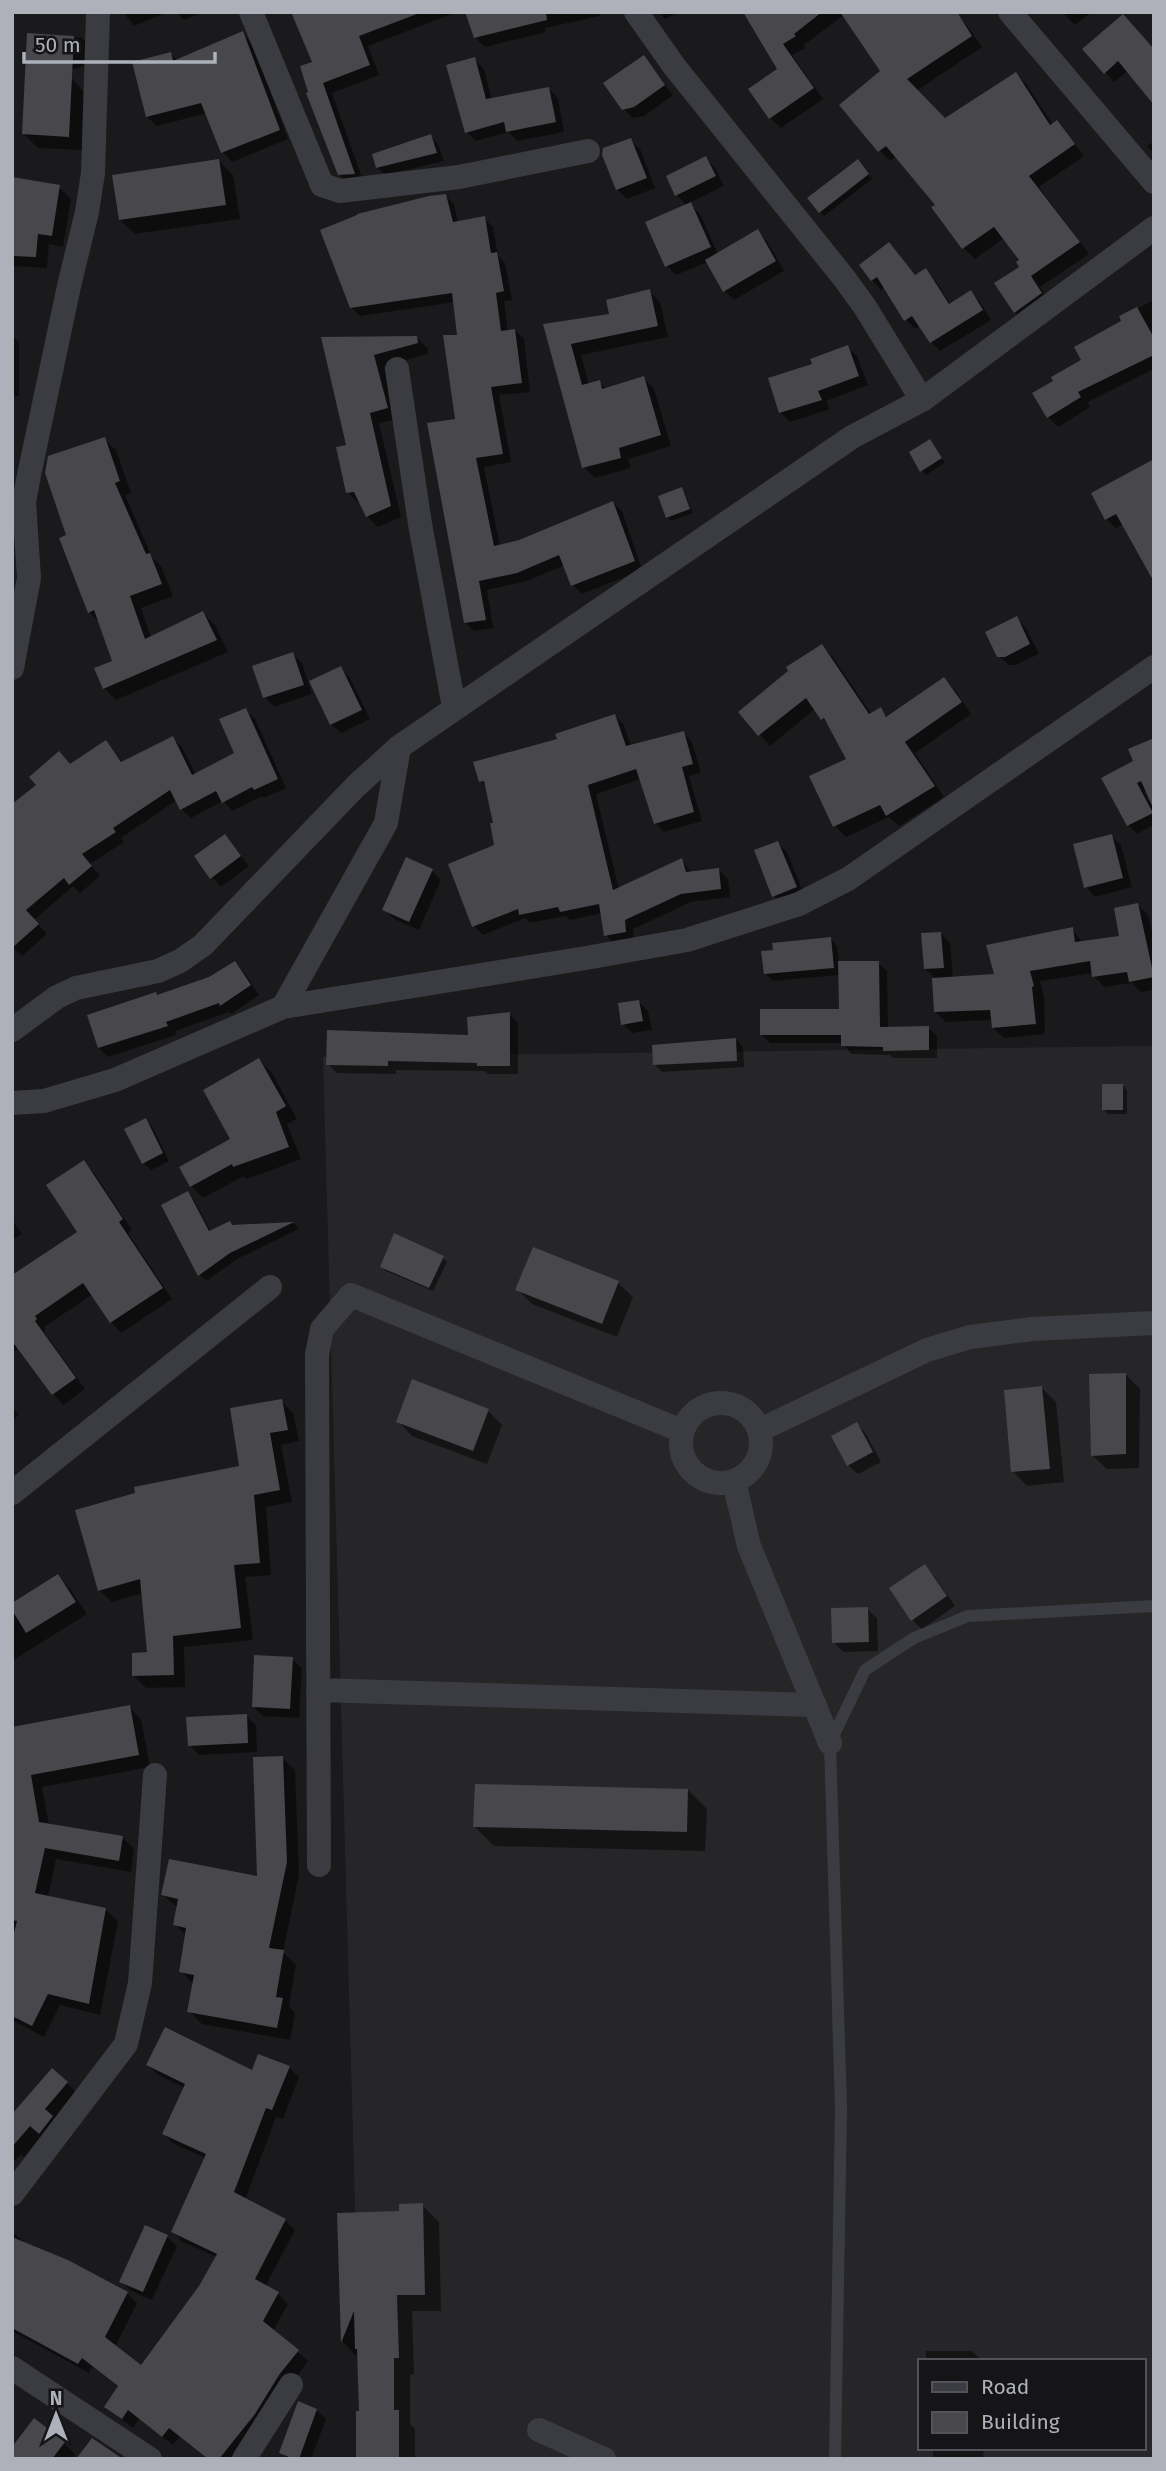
<svg xmlns="http://www.w3.org/2000/svg" width="1166" height="2471" font-family="'Fira Sans',sans-serif">
<style>
.built{fill:#262629;fill-rule:evenodd}
.shadow{fill:#0007}
.building{fill:#47474c}
.lines{fill:none;stroke-linecap:round;stroke-linejoin:round}
.service{stroke:#3b3c41;stroke-width:12}
.minor{stroke:#3b3c41;stroke-width:24}
</style>
<rect width="100%" height="100%" fill="#1a1a1c"/>
<path class="built" d="M1154,1046V2459H362L323,1057ZM919,2361H1143V2448H919Z"/>
<path class="shadow" d="M123,12H168L134,26Z
M176,12H203L184,20Z
M293,12H457L368,46L379,75L332,93L364,183L349,184L339,174L315,63Z
M467,12H600V16L545,28L546,32L485,47L475,37Z
M658,12H679L665,19Z
M745,12H953L958,16L968,27L982,47L916,91L945,120L1016,74L1027,85L1053,125L1057,122L1084,156L1039,187L1089,254L1040,287L1051,304L1026,323L1015,312L997,283L1022,268L1021,260L1004,238L975,259L964,248L934,207L937,205L897,156L890,161L880,151L882,71L844,15L804,45L805,48L792,55L823,99L781,128L770,118L779,70Z
M1062,12H1092L1075,25Z
M242,33L252,43L288,139L232,162L223,152L207,113L157,126L147,117L171,54L178,61Z
M30,35L82,38L96,52V61L53,77L72,79L86,94L83,150L38,148L24,134Z
M1085,49L1154,50L1114,82Z
M643,57L673,95L644,116L633,118L623,108Z
M474,59L484,69L492,100L549,89L558,98L564,132L517,141L509,132L476,141L467,132Z
M430,136L438,144L444,161L385,175L377,167Z
M630,140L640,149L655,188L627,199L617,189Z
M1154,141V154L1147,146Z
M706,158L715,168L724,186L689,203L700,214L718,254L757,231L767,241L784,271L734,300L725,291L708,262L676,275L667,266L687,206L677,195Z
M219,161L233,175L240,219L135,234L120,220Z
M862,165L872,179L824,216L820,212Z
M12,179L59,187L71,199L63,247L49,244L47,268L12,266Z
M445,195L454,204L458,222L484,218L493,227L498,256L505,263L512,300L504,301L508,332L515,330L524,339L530,392L499,395L511,462L484,467L500,546L520,542L613,503L622,511L642,570L582,594L573,585L565,565L527,581L487,590L493,628L474,631L465,622L457,420L459,337L455,302L360,316L351,307Z
M889,244L916,277L926,271L935,280L951,305L971,292L980,302L991,320L940,351L931,342L921,325L915,329L906,319L885,287L881,290L872,280Z
M649,291L660,302L668,337L581,355L589,385L599,382L606,389L643,378L654,389L671,446L628,459L631,468L595,478L584,467L545,326L611,315Z
M1154,300V372L1152,370L1087,402L1090,407L1058,427L1048,417L1055,381L1083,361L1124,322L1121,317Z
M12,335L19,342V396H12Z
M417,338L428,349V354L384,366L398,419L379,423L401,517L378,527L367,516L361,503H359L348,493V446L323,339Z
M847,347L857,356L868,385L826,401L830,409L790,422L781,413L770,379L815,365Z
M104,439L116,450L131,493L125,495L152,557L161,566L173,596L141,608L151,638L203,613L215,625L228,652L116,700L104,688L114,662L100,623L89,612L68,536Z
M930,441L945,463L926,475L922,470Z
M1154,461V583L1151,578L1153,576L1124,524L1116,528L1106,519Z
M681,490L685,494L693,513L671,521L667,517Z
M1016,618L1026,628L1039,654L1015,665H1009L999,656Z
M822,646L833,657L871,714L880,709L889,718L944,679L955,690L971,714L915,753L944,797L899,826L889,817L846,837L835,826L848,760L831,729L815,709L770,746L740,712Z
M292,654L302,663L312,694L274,707L265,697Z
M341,668L350,678L370,719L341,733L331,724Z
M245,710L255,719L286,788L264,798L262,796L233,811L223,801L191,818L181,809L177,800L121,838L124,842L90,864L100,876L80,893L73,886L34,920L47,934L22,956L12,946L71,766L106,742L123,763L173,738L182,747L196,775L236,754Z
M615,716L624,725L631,746L684,733L692,742L701,773L689,776L702,821L664,832L655,823L641,779L596,794L619,890L682,861L692,873L719,870L728,879L730,897L691,902L633,929L634,941L615,944L606,935L603,913L570,920L565,916L529,923L525,918L483,935L474,926L496,846L495,824L488,789L480,781L560,741Z
M1135,762L1154,787L1144,792L1154,809V825L1137,834L1128,825Z
M225,836L249,866L221,887L212,877Z
M1112,836L1121,845L1132,887L1095,897L1086,887Z
M778,843L787,852L805,897L783,905L774,896Z
M432,871L441,880L419,930L394,919L384,909Z
M1138,905L1148,915L1154,940V990L1141,992L1132,983L1104,987L1094,976L1093,973L1040,981L1044,997L1045,1034L1004,1038L993,1028V1020L946,1022L935,1012L934,977L925,969L941,933L950,943L953,978L996,976L1072,929L1083,943L1122,938Z
M830,938L837,946L839,963H878L887,971L888,1028H928L937,1036V1058H893L890,1055L851,1054L843,1043H770L762,1035L841,1010L840,975L773,981L765,974Z
M235,963L244,972L259,995L231,1014L229,1012L175,1031L176,1035L108,1057L99,1048L159,997L210,978Z
M639,1002L648,1011L652,1030L632,1033L623,1024Z
M509,1014L518,1023V1074H488L485,1071L396,1070V1074L337,1073L328,1064L470,1037Z
M736,1039L743,1047L744,1067L662,1072L655,1065Z
M259,1060L272,1073L297,1119L287,1124L301,1159L247,1179L244,1176L203,1198L191,1186L232,1139Z
M1123,1086L1127,1090V1114H1108L1104,1110Z
M146,1120L153,1128L169,1161L151,1170L143,1163Z
M84,1162L94,1173L132,1230L128,1233L172,1299L121,1333L111,1322L93,1294L44,1327L46,1330L44,1332L85,1389L63,1405L53,1394L19,1348L12,1353V1277L79,1233Z
M188,1194L194,1200L211,1232L233,1227L294,1223L299,1229L237,1259L206,1281L200,1275L164,1206Z
M12,1220L22,1234L12,1240Z
M534,1249L618,1283L633,1297L617,1337L532,1304L517,1289Z
M443,1258L447,1262L433,1291L386,1271L382,1267Z
M1126,1375L1140,1389L1139,1468L1107,1469L1092,1455Z
M1042,1388L1056,1402L1064,1482L1027,1486L1013,1471Z
M281,1401L293,1413L299,1441L281,1445L292,1502L266,1507L271,1575L245,1577L253,1640L184,1647L185,1687L146,1688L134,1676L149,1654L143,1593L112,1602L99,1590L241,1467Z
M12,1407L19,1415L12,1421Z
M488,1411L502,1425L487,1464L412,1436L398,1421Z
M857,1424L866,1434L881,1462L858,1474L848,1465Z
M925,1567L934,1576L955,1606L922,1629L912,1620Z
M57,1576L70,1589L87,1614L12,1661V1605Z
M867,1609L877,1618L878,1651L843,1652L834,1642Z
M292,1659L302,1668L299,1718L263,1716L254,1707Z
M129,1707L141,1719L150,1767L42,1787L49,1825L122,1837L134,1849L131,1872L56,1859L48,1898L105,1909L118,1921L100,2015L60,2005L44,2037L12,2020V1949L17,1929L12,1928V1729Z
M246,1716L256,1725L257,1752L199,1755L190,1745Z
M282,1758L295,1770L299,1875L283,1952L296,1965L289,2006L295,2013L290,2040L202,2024L189,2011L194,1985L181,1971L187,1936L175,1925L178,1908L163,1895L259,1878Z
M688,1790L707,1809L705,1851L494,1846L475,1827Z
M148,2065L253,2072L289,2067L299,2077L283,2119L276,2117L245,2200L285,2220L295,2230L265,2287L278,2294L288,2304L273,2331L308,2361L237,2459H207L180,2437L173,2445L139,2419L133,2428L106,2407L119,2387L92,2366L89,2373L12,2331V2232L31,2247L127,2293L137,2303L115,2347L142,2368L201,2287L217,2257L183,2242L173,2231L206,2158L174,2144L164,2134L185,2088L158,2075Z
M67,2083L78,2094L24,2157L21,2154L12,2164V2117Z
M422,2205L439,2222L441,2311H412L414,2374L410,2375V2424L415,2429V2459H358L361,2413L359,2359L343,2342L339,2215L401,2213Z
M167,2237L177,2246L152,2300L131,2291L121,2282Z
M926,2351H972L982,2361H926Z
M316,2410L326,2419L311,2459H287L281,2452Z
M64,2443L75,2454L71,2459H12Z
M933,2448H984L983,2459H933Z"/>
<path class="building" d="M291,12H417V14L359,36L370,65L323,83L355,174L338,175L306,93L308,92L300,66L312,62Z
M465,12H546L547,20L474,38Z
M743,12H822L794,34L796,36L783,44L814,88L769,119L748,89L777,69Z
M840,12H957L972,36L907,79L945,118L1016,72L1050,125L1057,120L1075,144L1029,176L1080,242L1031,276L1042,293L1014,313L994,283L1019,267L1016,262L1019,260L994,227L962,249L931,207L935,205L886,146L878,152L839,105L880,71Z
M1123,14L1154,49V105L1118,61L1104,74L1082,49Z
M243,31L280,130L221,153L201,103L146,117L132,62L171,52L173,61Z
M27,33L74,36L69,137L22,134Z
M644,55L665,85L634,107L622,110L603,83Z
M475,57L486,99L549,87L556,122L506,132L504,122L465,133L446,65Z
M431,134L437,153L376,168L372,154Z
M631,138L647,178L616,190L602,155L603,148Z
M706,156L716,176L675,196L666,176Z
M219,159L226,205L119,220L112,175Z
M858,159L869,174L819,213L807,198Z
M12,177L60,185L52,236L38,234L36,257L12,256Z
M446,194L453,222L485,216L491,253L497,252L504,291L496,293L501,331L515,329L522,383L491,387L503,454L476,458L494,546L519,540L613,501L635,561L571,586L559,555L517,573L479,581L486,620L464,623L427,423L455,419L443,335H457L452,293L350,308L320,230L357,215V214L429,196Z
M691,202L711,247L665,267L645,222Z
M758,229L776,261L723,292L705,260Z
M889,242L915,275L926,268L949,304L971,290L983,310L930,343L912,316L904,321L877,277L871,281L859,265Z
M650,289L658,326L571,344L582,385L600,380L602,389L644,376L661,435L619,448L621,458L582,468L543,324L609,314L606,300Z
M1137,307L1154,338V355L1078,392L1081,397L1047,418L1032,393L1053,381L1051,377L1081,360L1074,347L1121,321L1119,316Z
M417,336L418,343L374,355L388,408L370,413L391,506L366,517L354,492L346,493L336,447L346,445L321,337Z
M848,345L859,376L818,391L822,400L779,413L768,378L812,364L810,359Z
M105,437L120,481L115,483L146,554L150,553L162,584L130,596L145,639L203,611L217,640L103,689L94,668L112,661L94,610L88,613L59,538L66,535L45,473L48,456Z
M930,439L942,458L920,472L909,452Z
M1154,459V582L1116,514L1105,520L1091,493Z
M682,487L690,509L666,518L658,496Z
M1017,616L1030,644L1005,657H997L985,632Z
M822,644L869,714L881,707L886,717L944,677L962,702L905,742L935,786L886,816L880,805L833,827L809,776L846,759L824,718L821,720L806,698L758,736L738,712L788,671L786,667Z
M293,652L304,685L263,698L252,666Z
M341,666L362,710L330,725L309,681Z
M246,708L278,779L254,790L252,787L222,803L216,791L180,810L170,790L113,828L116,832L82,854L92,866L69,885L64,878L26,910L39,924L12,948V804L36,785L29,777L59,751L70,764L106,740L121,762L173,736L192,775L234,753L219,719Z
M615,714L626,746L684,731L693,764L682,767L694,812L654,824L636,769L588,785L613,890L682,858L686,872L719,868L721,889L681,894L625,920L626,932L604,936L599,904L560,912L558,907L519,915L518,909L472,927L448,864L494,845L490,823H493L484,781L479,782L473,762L557,739L555,734Z
M1154,738V810L1141,781L1137,783L1153,813L1127,826L1101,778L1133,761L1128,749Z
M225,834L241,856L210,879L194,856Z
M1112,834L1123,878L1084,888L1073,844Z
M778,841L797,887L772,897L754,850Z
M406,857L433,869L409,922L382,910Z
M1138,903L1154,977L1129,982L1127,972L1092,977L1090,961L1030,971L1034,986L1032,987L1036,1024L992,1028L990,1010L934,1012L932,978L994,974L986,945L1073,927L1075,942L1119,936L1114,908Z
M941,932L944,968L924,969L921,933Z
M831,937L834,968L764,974L761,951L773,950L772,943Z
M235,961L251,985L220,1006L219,1003L166,1022L168,1026L98,1048L87,1015L156,992L157,995L209,977Z
M838,961H879L880,1027L929,1026V1050L883,1051V1047L841,1046V1035H760V1009H839Z
M639,1000L643,1021L621,1025L618,1003Z
M510,1012V1066H477V1063L388,1061V1066L326,1065L327,1030L468,1035L467,1017Z
M736,1038L737,1061L653,1065L652,1045Z
M259,1058L286,1106L276,1112L289,1147L233,1167L232,1164L190,1187L179,1167L230,1139L203,1090Z
M1102,1084H1123V1110H1102Z
M146,1118L163,1153L142,1164L124,1129Z
M84,1160L123,1219L119,1222L163,1288L110,1323L83,1283L35,1316L37,1319L35,1321L76,1378L52,1395L12,1341V1275L77,1232L46,1185Z
M188,1191L209,1231L230,1221L232,1225L294,1222L230,1253L198,1276L161,1205Z
M394,1233L444,1256L429,1288L380,1267Z
M533,1247L619,1281L602,1324L515,1290Z
M1126,1373V1454L1091,1456L1089,1374Z
M412,1379L489,1409L473,1451L396,1422Z
M1042,1386L1050,1469L1011,1472L1004,1390Z
M282,1399L288,1430L270,1433L280,1490L254,1495L260,1563L234,1565L241,1628L173,1636L174,1675L132,1676V1653L147,1652L140,1579L98,1591L75,1510L135,1493L134,1487L239,1466L230,1408Z
M857,1422L873,1452L847,1466L831,1436Z
M925,1564L947,1596L911,1621L889,1588Z
M58,1574L76,1602L26,1633L12,1610V1603Z
M868,1607L869,1642L832,1643L831,1608Z
M254,1655L293,1657L290,1709L252,1707Z
M130,1705L139,1755L31,1775L39,1822L123,1836L119,1861L45,1848L35,1893L106,1908L89,2004L48,1994L32,2026L12,2016V1941L17,1921L12,1920V1727Z
M247,1714L248,1743L188,1746L186,1717Z
M283,1756L287,1862L269,1948L284,1950L276,1997L283,1998L277,2028L187,2012L194,1975L179,1972L186,1928L173,1925L178,1899L161,1895L169,1859L257,1876L253,1757Z
M475,1784L688,1789L687,1832L473,1827Z
M165,2027L252,2070L258,2054L290,2066L272,2110L266,2108L234,2192L286,2219L255,2279L279,2292L263,2321L299,2350L279,2375L255,2414L219,2459H208L169,2428L162,2437L128,2410L122,2419L104,2407L118,2386L82,2358L78,2364L12,2328V2237L68,2260L128,2292L105,2337L141,2365L199,2286L217,2254L171,2232L206,2154L162,2134L185,2084L146,2065Z
M52,2068L68,2082L45,2109L53,2116L39,2134L30,2126L12,2147V2114Z
M423,2203L425,2295H397L399,2358H394V2410H399V2459H356V2411H359L357,2349H355L354,2311L341,2343L337,2213L399,2211V2204Z
M145,2225L168,2235L143,2292L119,2282Z
M298,2401L317,2409L299,2459H294L279,2453Z
M34,2418L65,2442L52,2459H12V2447Z
M92,2438L123,2459H76Z"/>
<g class="lines">
<path class="service" d="M835,2459L841,2108L830,1743L865,1670L914,1638L968,1616L1154,1606"/>
<path class="minor" d="M251,12L322,185L340,191L459,177L588,151
M636,12L674,66L844,278L865,307L922,400
M1010,12L1154,182
M397,369L420,524L454,707
M12,668L29,578L24,502L29,475L69,286L87,212L93,173L98,12
M283,1007L586,958L687,940L799,904L848,879L1154,667
M12,1030L57,997L76,988L158,971L180,961L203,945L356,786L399,747L852,437L922,400L1154,228
M12,1103L44,1101L115,1080L283,1007L386,823L399,747
M681 1443a40 40 0 1 1 80 0a40 40 0 1 1-80 0Z
M760,1430L927,1350L970,1337L1033,1329L1154,1323
M734,1481L749,1546L830,1743
M12,1493L270,1287
M318,1690L815,1705
M319,1865L317,1355L322,1329L351,1295L682,1431
M12,2194L126,2044L140,1983L155,1775
M12,2368L150,2459
M539,2430L604,2459
M244,2459L291,2385"/>
</g>
<rect width="1166" height="2471" fill="none" stroke="#aeb1ba" stroke-width="28"/>
<rect x="918" y="2359" width="228" height="91" fill="#151517" stroke="#525358" stroke-width="2"/>
<rect x="932" y="2382" width="35" height="10" fill="#3b3c41" stroke="#525358" stroke-width="2"/>
<text x="981" y="2394" font-size="21" fill="#aeb1ba">Road</text>
<rect x="932" y="2412" width="35" height="21" fill="#47474c" stroke="#525358" stroke-width="2"/>
<text x="981" y="2429" font-size="21" fill="#aeb1ba">Building</text>
<g transform="translate(56 2415)" stroke="#151517" stroke-width="5" paint-order="stroke">
<path d="M0-5L12 26L0 18L-12 26Z" fill="#aeb1ba"/>
<text y="-10" font-size="19" font-weight="bold" text-anchor="middle" fill="#aeb1ba">N</text>
</g>
<path d="M24 52v10h191v-10" fill="none" stroke="#aeb1ba" stroke-width="3.5"/>
<text x="35" y="52" font-size="21" fill="#aeb1ba" stroke="#151517" stroke-width="5" paint-order="stroke">50 m</text>
</svg>
